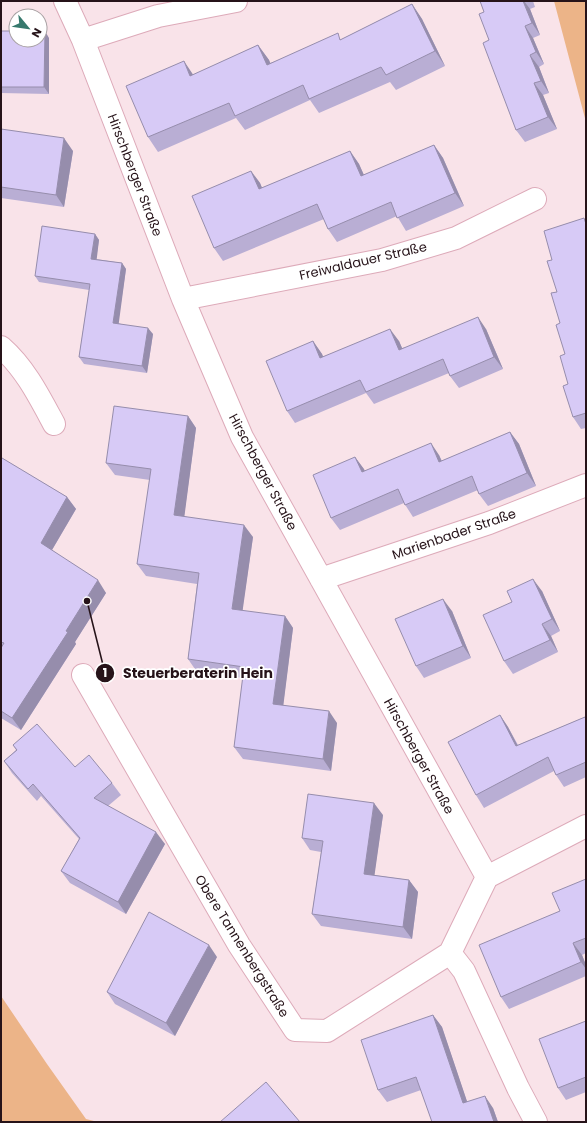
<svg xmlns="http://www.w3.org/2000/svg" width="587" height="1123" font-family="Poppins,sans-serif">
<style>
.green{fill:#ecb488}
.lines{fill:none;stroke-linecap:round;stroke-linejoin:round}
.minor-casing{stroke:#ddaab9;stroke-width:24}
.minor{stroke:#fff;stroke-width:22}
.wall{fill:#b9aed4}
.shaded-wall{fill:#968dac}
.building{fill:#d7caf6;stroke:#968dac}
.labels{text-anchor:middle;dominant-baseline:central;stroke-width:3.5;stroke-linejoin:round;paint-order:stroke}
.street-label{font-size:13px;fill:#261319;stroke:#fff}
.leader{fill:none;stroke:#261319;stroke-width:1.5}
.callout-dot{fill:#261319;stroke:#fff;stroke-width:1.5}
.mark-label{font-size:12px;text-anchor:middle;font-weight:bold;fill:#fff}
.callout-label{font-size:14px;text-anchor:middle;font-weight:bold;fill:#261319;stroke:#fff;stroke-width:3.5;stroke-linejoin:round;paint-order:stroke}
</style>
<rect width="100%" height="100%" fill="#f9e3e9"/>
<path class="green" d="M554,1H586V122Z
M1,996L47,1064L86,1119L98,1122H1Z"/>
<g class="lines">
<defs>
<path id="minor" d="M65,1L83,40L183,299L242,437L487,877
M83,40L158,16L236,1
M183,299L382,260L456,238L535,199
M1,347C25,368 39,396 54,424
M321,579L489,523L586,485
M83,675L239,945L295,1030L327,1031L450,953L487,877
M487,877L586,826
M450,953L464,971L518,1088L536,1122"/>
</defs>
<use href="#minor" class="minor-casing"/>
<use href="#minor" class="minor"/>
</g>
<path class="wall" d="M480,1H533L535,7L530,9L540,35L533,38L544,64L539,67L549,93L543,95L557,129L525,142L516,130L489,40L484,12Z
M412,4L422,19L445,66L396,90L390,82L319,113L310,100L245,130L236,118L158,152L148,137L193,75L258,45L269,60L270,63L342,39Z
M1,31L49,38V94L1,93Z
M1,129L73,151L64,207L1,198Z
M434,145L443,158L464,206L406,231L397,216L337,242L328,229L324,219L223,261L214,248L251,171L260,183L262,188L350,151L359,164L364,175Z
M586,221V428L581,429L573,417L557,292Z
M95,234L99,240L96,259L122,263L126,269L118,323L153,334L147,373L84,364L79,357L89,290L39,282L35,276Z
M486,329L503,369L459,388L450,376L449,373L374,404L366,393L295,423L287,411L313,341L322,354L323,357L399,341L402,348Z
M188,416L196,428L184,516L253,537L242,611L285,616L293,628L283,705L337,723L331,771L243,759L234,747L243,678L197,672L188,659L197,584L146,576L137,564L150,480L115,475L106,463Z
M510,432L519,444L536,486L488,506L479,494L478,490L413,517L404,503L340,530L331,518L355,457L365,471L439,455L442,461Z
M1,459L67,497L76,509L52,550L106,593L75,642L76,644L21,730L1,718Z
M542,591L560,631L551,636L558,652L513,674L504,661Z
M452,611L471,658L424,678L416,666Z
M500,715L508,727L518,745L585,717L586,718V777L564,787L556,775L554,771L484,808L476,795Z
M13,745L75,767L112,783L121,795L108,806L165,844L126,914L70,883L61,871L79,839L41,796L37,801L12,773L4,761L16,750Z
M383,815L374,875L409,880L418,892L412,939L321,926L312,914L321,852L310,850L302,838Z
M586,879V953L582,955L586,965V976L509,1009L501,997L560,911Z
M217,957L175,1036L115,1004L107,992Z
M433,1015L442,1027L467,1102L493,1108L498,1122H432L421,1090L387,1102L378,1090Z
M586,1021V1092L566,1100L558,1088Z"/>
<path class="shaded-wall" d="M523,1H524L530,9L540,35L532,23Z
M412,4L422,19L445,66L435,51Z
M525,26L533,38L544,64L536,52Z
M45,31L49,38V94L44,87Z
M258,45L269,60L277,79L267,65Z
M530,55L539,67L549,93L541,81Z
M184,61L194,76H190Z
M534,83L543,95L557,129L548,117Z
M64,138L73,151L64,207L56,195Z
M434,145L443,158L464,206L455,193Z
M350,151L359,164L370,189L361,176Z
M251,171L260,183L268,202L259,189Z
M95,234L99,240L96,265L91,259Z
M122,263L126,269L118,329L113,323Z
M478,317L486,329L503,369L494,357Z
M148,328L153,334L147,373L142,366Z
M390,329L399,341L408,362L399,350Z
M313,341L322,354L329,370L320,358Z
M188,416L196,428L183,527L174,515Z
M510,432L519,444L536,486L527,473Z
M431,443L439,455L447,474L439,462Z
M355,457L364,469L370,484L362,472Z
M67,497L76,509L49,555L41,543Z
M244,525L253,537L241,622L232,609Z
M533,579L542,591L560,631L552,619Z
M98,580L106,593L75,642L76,644L21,730L12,718L66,631Z
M443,599L452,611L471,658L463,646Z
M285,616L293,628L282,716L273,704Z
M542,624L551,636L558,652L550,640Z
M329,711L337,723L331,771L323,759Z
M500,715L508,727L524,758L516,746Z
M374,803L383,815L373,886L364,874Z
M156,832L165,844L126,914L118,902Z
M409,880L418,892L412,939L403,927Z
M573,943L582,955L586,965V969L581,962Z
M209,945L217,957L175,1036L166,1023Z
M433,1015L442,1027L472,1116L463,1103Z
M485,1096L493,1108L498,1122H494Z"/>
<path class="building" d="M480,1H523L532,23L525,26L536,52L530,55L541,81L534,83L548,117L516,130L483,43L489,40L479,14L484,12Z
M412,4L435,51L386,75L381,67L309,99L303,85L235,116L229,103L148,137L126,86L184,61L190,76L258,45L267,65L338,33L340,40Z
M1,31H16V40H40V31H45L44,87H1Z
M1,129L64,138L56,195L1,187Z
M434,145L455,193L397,218L391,202L328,229L317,204L214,248L192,196L251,171L259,189L350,151L361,176Z
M584,218L586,224V413L573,417L563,386L568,384L560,356L565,354L556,325L560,323L551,293L557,292L547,261L552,260L544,231Z
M42,226L95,234L91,259L122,263L113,323L148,328L142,366L79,357L90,284L35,276Z
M478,317L494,357L450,376L443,359L366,392L360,380L287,411L266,361L313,341L320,358L390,329L399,350Z
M114,406L188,416L174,515L244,525L232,609L285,616L273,704L329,711L323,759L234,747L244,667L188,659L199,573L137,564L151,469L106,463Z
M510,432L527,473L479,494L472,476L405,505L398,489L331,518L313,475L355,457L362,472L431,443L439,462Z
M2,458L67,497L41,543L98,580L66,631L68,632L12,718L1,711V648L4,643L1,642V459Z
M533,579L552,619L542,624L550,640L504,661L483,615L512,602L507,591Z
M443,599L463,646L416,666L395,619Z
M500,715L516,746L585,717L586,719V762L556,775L548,757L476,795L448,742Z
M37,724L75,767L89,755L112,783L94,798L156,832L118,902L61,871L80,838L33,784L28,789L4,761L17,750L13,745Z
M308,794L374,803L364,874L409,880L403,927L312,914L323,841L302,838Z
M586,879V938L573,943L581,962L501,997L479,945L560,911L552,893Z
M149,912L209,945L166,1023L107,992Z
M433,1015L463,1103L485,1096L494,1122H432L416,1077L378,1090L361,1040Z
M586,1021V1077L558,1088L539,1039Z
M266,1082L300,1122H220Z"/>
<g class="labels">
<g class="street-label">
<text transform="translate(135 175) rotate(69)">Hirschberger Straße</text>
<text transform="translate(363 261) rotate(-13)">Freiwaldauer Straße</text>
<text transform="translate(263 472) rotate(62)">Hirschberger Straße</text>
<text transform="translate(454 534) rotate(-19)">Marienbader Straße</text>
<text transform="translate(419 756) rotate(61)">Hirschberger Straße</text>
<text transform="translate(242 946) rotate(58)">Obere Tannenbergstraße</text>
</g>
</g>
<path class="leader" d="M87 601L105 673"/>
<g class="callout-dot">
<circle cx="87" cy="601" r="4"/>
<circle cx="105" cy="673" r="10"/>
</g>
<g class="mark-label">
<text x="105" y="677">1</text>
</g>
<g class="callout-label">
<text x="198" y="678">Steuerberaterin Hein</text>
</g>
<rect width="587" height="1123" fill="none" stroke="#261319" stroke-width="4"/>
<g transform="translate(28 28) rotate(119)"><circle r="19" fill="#ffffff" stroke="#a8a1a3"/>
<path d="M0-3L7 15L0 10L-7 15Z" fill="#36796d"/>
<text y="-6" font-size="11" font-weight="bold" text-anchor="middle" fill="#261319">N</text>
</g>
</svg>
